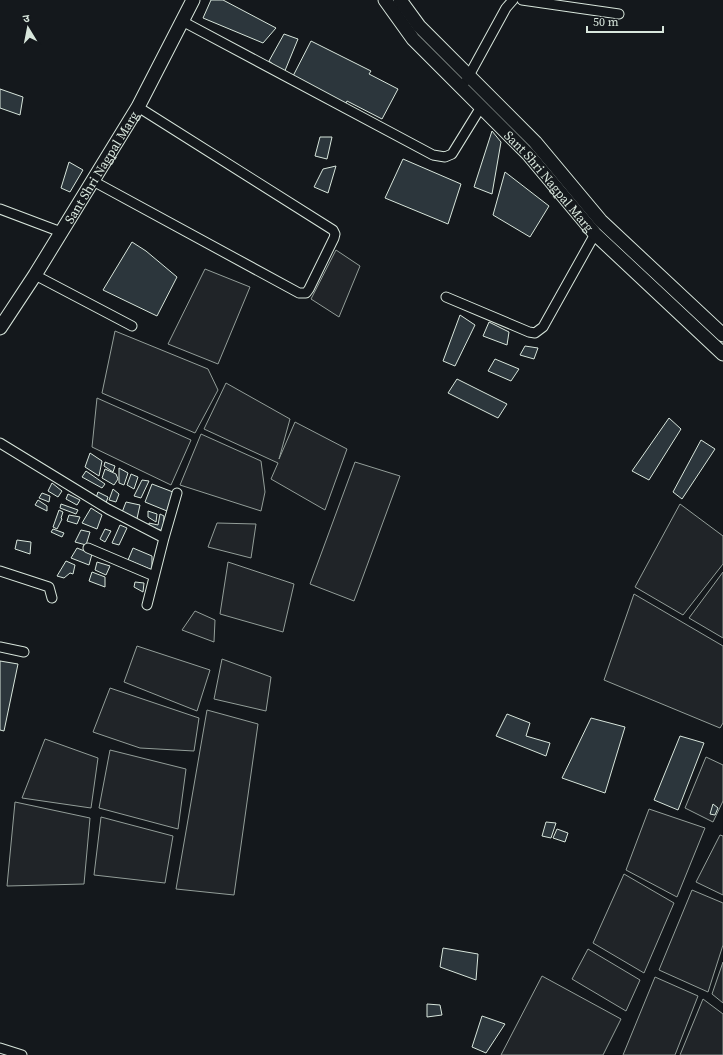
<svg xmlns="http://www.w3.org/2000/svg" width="723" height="1055" font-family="'Source Serif 4','Noto Sans Devanagari',serif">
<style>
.green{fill:#202428;stroke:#939e99}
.building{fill:#2c363c;stroke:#d8e6dc}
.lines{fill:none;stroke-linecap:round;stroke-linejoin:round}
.street-casing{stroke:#d8e6dc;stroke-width:11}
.secondary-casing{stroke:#d8e6dc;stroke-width:15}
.street{stroke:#14181c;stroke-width:9}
.secondary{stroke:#14181c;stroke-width:13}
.labels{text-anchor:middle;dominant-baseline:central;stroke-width:3;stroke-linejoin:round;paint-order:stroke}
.street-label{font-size:13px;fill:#d8e6dc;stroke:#14181c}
</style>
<rect width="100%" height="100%" fill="#14181c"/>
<path class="green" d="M336,250L360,266L339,317L311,299Z
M205,269L250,287L218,364L168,344Z
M115,331L208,369L218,390L195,433L102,393Z
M226,383L290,419L279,459L295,422L347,449L325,510L271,479L278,463L204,429Z
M97,398L191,440L171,485L92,447Z
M201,434L261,461L265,492L261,511L180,485Z
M355,462L400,476L354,601L310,584Z
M680,504L723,536V564L683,615L635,587Z
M217,523L256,524L251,558L208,547Z
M228,562L294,584L283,632L220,614Z
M723,572V638L689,618Z
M634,594L723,646V723L720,728L604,680Z
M195,611L215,620L214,642L182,630Z
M137,646L210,670L197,711L124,682Z
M222,659L271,677L266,711L214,699Z
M110,688L199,718L194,751L140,748L93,732Z
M207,710L258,724L234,895L176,889Z
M45,739L98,758L91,808L22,798Z
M110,750L186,769L178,829L99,808Z
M706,757L723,765V801L713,822L685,808Z
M15,802L90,818L84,884L7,886Z
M649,809L705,828L677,897L626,870Z
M101,817L173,836L165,883L94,875Z
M720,835L723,836V895L696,882Z
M624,874L674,903L644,973L593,943Z
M692,890L723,903V945L708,992L659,970Z
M588,949L640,980L626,1011L572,979Z
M723,962V1003L712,994Z
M542,976L621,1019L603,1055H501Z
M655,977L698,996L675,1055H623Z
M703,999L723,1014V1055H680Z"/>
<path class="building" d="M211,0H223L276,28L263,43L203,18Z
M284,34L298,39L284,73L269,61Z
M311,41L371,71L369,74L398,89L382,119L347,101L345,105L292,78Z
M0,89L23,97L20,115L0,108Z
M492,131L501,142L492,194L474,187Z
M320,137H332L327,159L315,156Z
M403,159L461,184L448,224L385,198Z
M69,162L83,170L70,192L61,188Z
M336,166L328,193L314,187L323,169Z
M505,172L549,206L530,237L493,215Z
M132,242L146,251L177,277L157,316L103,290Z
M460,315L475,325L455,366L443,361Z
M489,322L509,332L507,345L483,336Z
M525,346L538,348L534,359L520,355Z
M495,359L519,369L511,381L488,371Z
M457,379L507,404L498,418L448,393Z
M669,418L681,429L649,480L632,471Z
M701,440L715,449L682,499L673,492Z
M90,453L102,461L99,476L85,467Z
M105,462L115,466L113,472L104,466Z
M119,468L128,473L124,485L119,483Z
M105,469L116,474L118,479L114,485L102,478Z
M86,471L105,484L102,488L82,477Z
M131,474L138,477L134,489L127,485Z
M142,480L149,481L141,498L134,496Z
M52,483L62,491L58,497L48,491Z
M152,484L173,492L167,511L145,502Z
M113,489L119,494L116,502L109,500Z
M98,492L108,497L106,503L96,498Z
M42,493L50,496L49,502L39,498Z
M68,494L80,500L77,505L66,499Z
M38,500L47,506V511L35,505Z
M126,502L140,505L136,523L121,515Z
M61,504L78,510L76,514L60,508Z
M91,508L102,515L97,529L82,523Z
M59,510L63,512L61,518L62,519L57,529L53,527Z
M148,511L157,514L156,522L148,517Z
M160,514L164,516L163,531L149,526V523L158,525Z
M69,515L80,517L77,524L67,521Z
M120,525L127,528L119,545L112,543Z
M53,529L64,533L62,537L51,532Z
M105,529L111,531L105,542L100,539Z
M81,530L90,532L86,545L75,542Z
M17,540L31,542L30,554L15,549Z
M77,548L92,554L89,565L71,558Z
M133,548L152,556V570L128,560Z
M66,561L75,565L73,574L70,573L64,578L57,576Z
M97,562L110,566L106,575L95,570Z
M92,572L105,577V587L89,581Z
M135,582L144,583L143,592L134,587Z
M0,661L18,664L4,731L0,730Z
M507,714L530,723L526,736L550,743L546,756L496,736Z
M591,718L625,727L605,793L562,778Z
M680,736L704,743L678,810L654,800Z
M713,804L718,808L715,815L710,814Z
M546,822L556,823L551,838L542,836Z
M557,829L568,833L565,842L553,838Z
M443,948L478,954L476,980L440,967Z
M427,1004L440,1005L442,1015L427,1017Z
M482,1016L505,1024L486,1053L472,1047Z"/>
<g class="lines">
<defs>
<path id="street" d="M522,0L619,14
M182,21L433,155L445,157L452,154L481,107
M466,81L506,8L513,0
M93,181L299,293H306L309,289L334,238L335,234L333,230L138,107
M0,209L61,232
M35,275L132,326
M446,297L529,332L535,333L543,327L595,234
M0,443L108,509L164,538
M88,548L154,576
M0,571L49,587L52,598
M147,605L164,538L177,493
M0,647L24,652
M0,1048L22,1055"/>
<g id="secondary">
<path id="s1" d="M385,0L413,39L528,154L595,234L723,354"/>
<path d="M400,0L419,26L535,142L601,221L723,335"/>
<path id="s2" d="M0,328L35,275L138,107L193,0"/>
</g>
</defs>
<use href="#street" class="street-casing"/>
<use href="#secondary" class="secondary-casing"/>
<use href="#street" class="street"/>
<use href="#secondary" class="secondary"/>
</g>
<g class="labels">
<g class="street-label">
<text stroke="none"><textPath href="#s2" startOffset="190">Sant Shri Nagpal Marg</textPath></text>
<text stroke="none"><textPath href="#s1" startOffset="245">Sant Shri Nagpal Marg</textPath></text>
</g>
</g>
<g transform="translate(28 28) rotate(350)" stroke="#14181c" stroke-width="3" paint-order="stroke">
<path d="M0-3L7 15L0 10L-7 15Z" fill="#d8e6dc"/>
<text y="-6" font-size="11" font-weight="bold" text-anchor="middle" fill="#d8e6dc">उ</text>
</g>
<path d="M587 26v6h76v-6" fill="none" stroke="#d8e6dc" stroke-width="2"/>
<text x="593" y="26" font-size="12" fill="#d8e6dc" stroke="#14181c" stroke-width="3" paint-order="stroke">50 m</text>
</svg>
